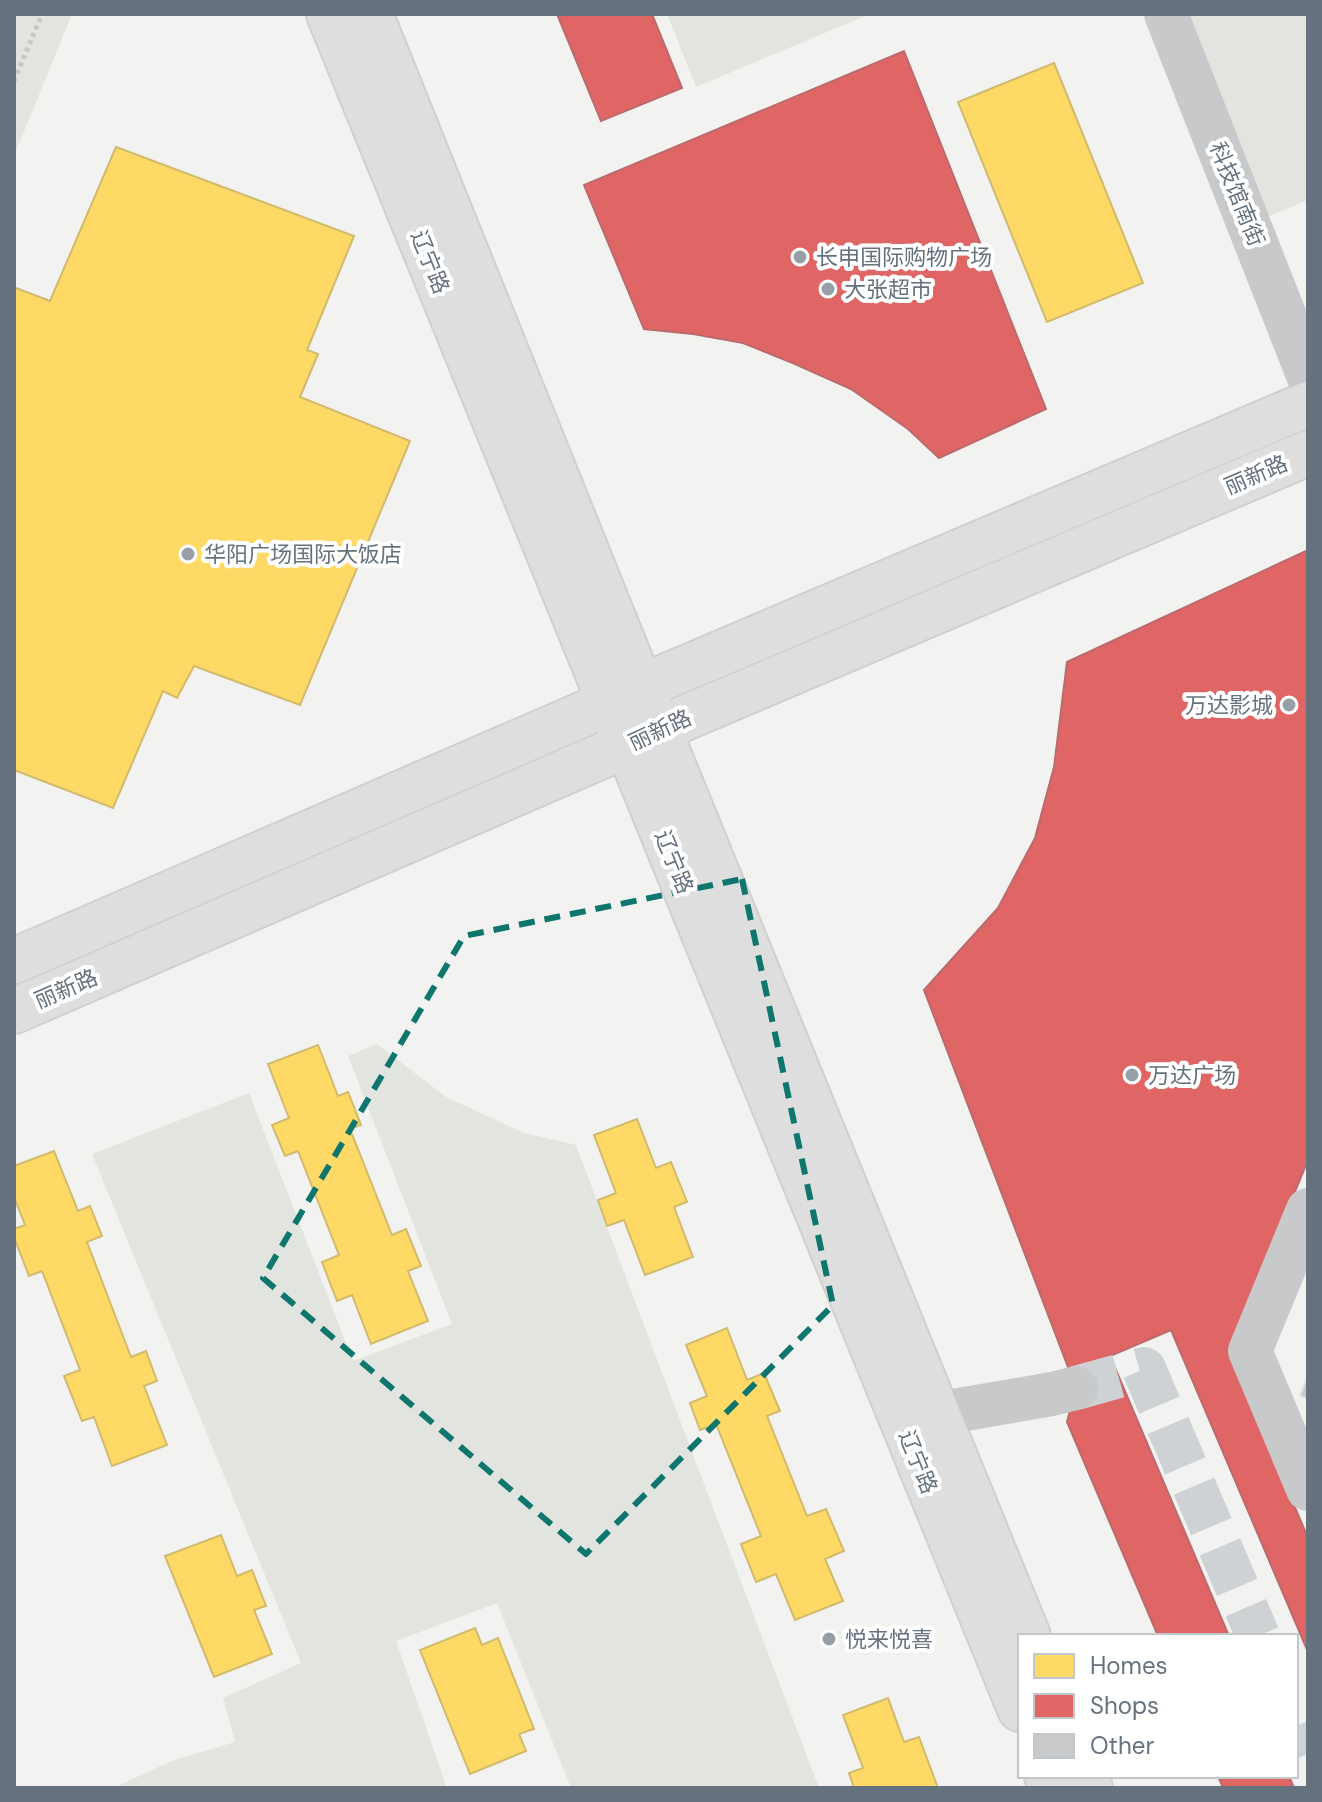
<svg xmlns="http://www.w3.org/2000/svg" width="1322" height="1802" font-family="'DM Sans','Noto Sans SC',sans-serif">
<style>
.green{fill:#e2e5df}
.homes{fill:#ffd966;stroke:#d1ba6d;stroke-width:2}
.shops{fill:#e06666;stroke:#bb6a6d;stroke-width:2}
.building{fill:#c9cacb;stroke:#e2e2e0;stroke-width:2}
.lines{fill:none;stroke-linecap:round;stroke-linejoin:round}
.minor-tunnel{stroke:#cfd2d4;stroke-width:44;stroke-dasharray:44 22;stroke-linecap:butt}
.major-casing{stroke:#d0d0d1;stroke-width:48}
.path{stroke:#c6c7c6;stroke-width:5;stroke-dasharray:4 4;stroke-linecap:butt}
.minor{stroke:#c8c9ca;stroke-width:44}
.major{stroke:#dedede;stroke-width:44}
.marked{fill:none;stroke:#0f766e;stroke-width:6;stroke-dasharray:16 10;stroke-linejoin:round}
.poi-dot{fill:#969fa6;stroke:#fff;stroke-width:3}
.labels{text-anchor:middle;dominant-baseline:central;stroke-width:8;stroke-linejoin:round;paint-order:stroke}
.street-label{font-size:22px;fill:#65727e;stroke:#fff}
.poi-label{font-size:22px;fill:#65727e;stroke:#fff;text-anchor:start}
</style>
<rect width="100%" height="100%" fill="#f2f2f1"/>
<path class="green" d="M14,14H72L14,156Z
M667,14H870L696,87Z
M1166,14H1308V200L1250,224Z
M377,1044L446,1097L524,1133L576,1145L819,1788H571L497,1603L396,1641L447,1788H113L174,1760L235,1742L223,1698L301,1663L92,1154L249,1093L353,1361L452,1324L348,1056Z"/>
<path class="homes" d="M1054,63L1143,283L1047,322L958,102Z
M116,147L354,236L307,350L318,354L300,397L410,441L300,705L194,666L177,698L163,691L113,808L14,770V292L16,288L50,301Z
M318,1045L338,1096L348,1092L361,1125L350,1129L392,1235L406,1229L421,1266L408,1271L428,1321L371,1344L352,1295L337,1301L322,1262L339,1255L298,1151L285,1156L272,1125L289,1118L268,1064Z
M637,1119L656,1168L671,1162L687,1202L674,1207L693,1257L645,1275L624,1220L607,1226L598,1200L616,1193L594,1135Z
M54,1151L78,1211L90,1206L102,1236L87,1242L131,1357L146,1351L157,1381L144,1386L167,1445L112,1466L94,1417L82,1421L64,1376L80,1370L42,1271L29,1276L14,1237V1229L25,1225L14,1197V1166Z
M727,1328L747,1380L764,1373L780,1411L767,1416L807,1516L826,1509L844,1551L825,1559L843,1601L795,1620L776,1574L756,1582L741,1544L761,1536L716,1424L700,1430L690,1403L707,1396L686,1345Z
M221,1535L237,1576L252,1570L266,1606L254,1610L272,1654L214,1677L165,1556Z
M475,1628L482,1645L498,1638L534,1729L519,1734L526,1751L470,1774L420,1650Z
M888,1698L904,1742L919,1737L938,1788H854L849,1773L863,1768L843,1715Z"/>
<path class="shops" d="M557,14H652L682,88L601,121Z
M904,51L1046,409L939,458L908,429L851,389L795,364L743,343L693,334L644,329L584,185Z
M1308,550V1160L1229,1352L1308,1538V1652L1171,1330L1110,1356L1229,1636H1158L1067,1422L1076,1388L924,990L998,908L1035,838L1054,767L1067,662Z
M1218,1776H1289L1294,1788H1223Z"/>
<path class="building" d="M1308,1375V1399L1300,1396Z"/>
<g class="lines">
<path class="minor-tunnel" d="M1076,1388L1144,1369L1258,1636
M1296,1726L1308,1754"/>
<defs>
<path id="major" d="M329,14L1020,1709
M370,14L641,687L1028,1636
M14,961L609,703L641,687L1308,404
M14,1011L627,745L659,729L1308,453
M1047,1776L1052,1788
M1085,1776L1090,1788"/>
</defs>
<use href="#major" class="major-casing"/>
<path class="path" d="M14,81L42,14"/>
<path class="minor" d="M1166,14L1308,375
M1308,1210L1250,1351L1308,1489
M936,1414L1052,1394L1076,1388"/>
<use href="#major" class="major"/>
</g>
<path class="marked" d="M742,879L833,1305L586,1554L263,1278L464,936Z"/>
<g class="poi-dot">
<circle cx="800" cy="257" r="8"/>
<circle cx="828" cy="289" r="8"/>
<circle cx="188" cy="554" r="8"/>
<circle cx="1289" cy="705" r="8"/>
<circle cx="1132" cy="1075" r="8"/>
<circle cx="829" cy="1639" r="8"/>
</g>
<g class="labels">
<g class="street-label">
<text transform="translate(1237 194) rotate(68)">科技馆南街</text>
<text transform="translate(430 262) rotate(68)">辽宁路</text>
<text transform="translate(1256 475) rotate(-23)">丽新路</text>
<text transform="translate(660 730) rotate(-25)">丽新路</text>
<text transform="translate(674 862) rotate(68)">辽宁路</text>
<text transform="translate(66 989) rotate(-23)">丽新路</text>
<text transform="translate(918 1462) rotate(68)">辽宁路</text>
</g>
<g class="poi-label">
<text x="816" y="257">长申国际购物广场</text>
<text x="844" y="289">大张超市</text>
<text x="204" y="554">华阳广场国际大饭店</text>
<text x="1273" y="705" text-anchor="end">万达影城</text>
<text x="1148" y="1075">万达广场</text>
<text x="845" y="1639">悦来悦喜</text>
</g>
</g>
<rect width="1322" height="1802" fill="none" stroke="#65727e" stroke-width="32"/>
<rect x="1018" y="1634" width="280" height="144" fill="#ffffff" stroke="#c1c7cb" stroke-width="2"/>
<rect x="1034" y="1654" width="40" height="24" fill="#ffd966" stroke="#c1c7cb" stroke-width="2"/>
<text x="1090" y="1674" font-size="24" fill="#65727e">Homes</text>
<rect x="1034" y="1694" width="40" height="24" fill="#e06666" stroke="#c1c7cb" stroke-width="2"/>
<text x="1090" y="1714" font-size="24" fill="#65727e">Shops</text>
<rect x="1034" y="1734" width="40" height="24" fill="#c9cacb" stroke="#c1c7cb" stroke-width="2"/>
<text x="1090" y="1754" font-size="24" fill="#65727e">Other</text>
</svg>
